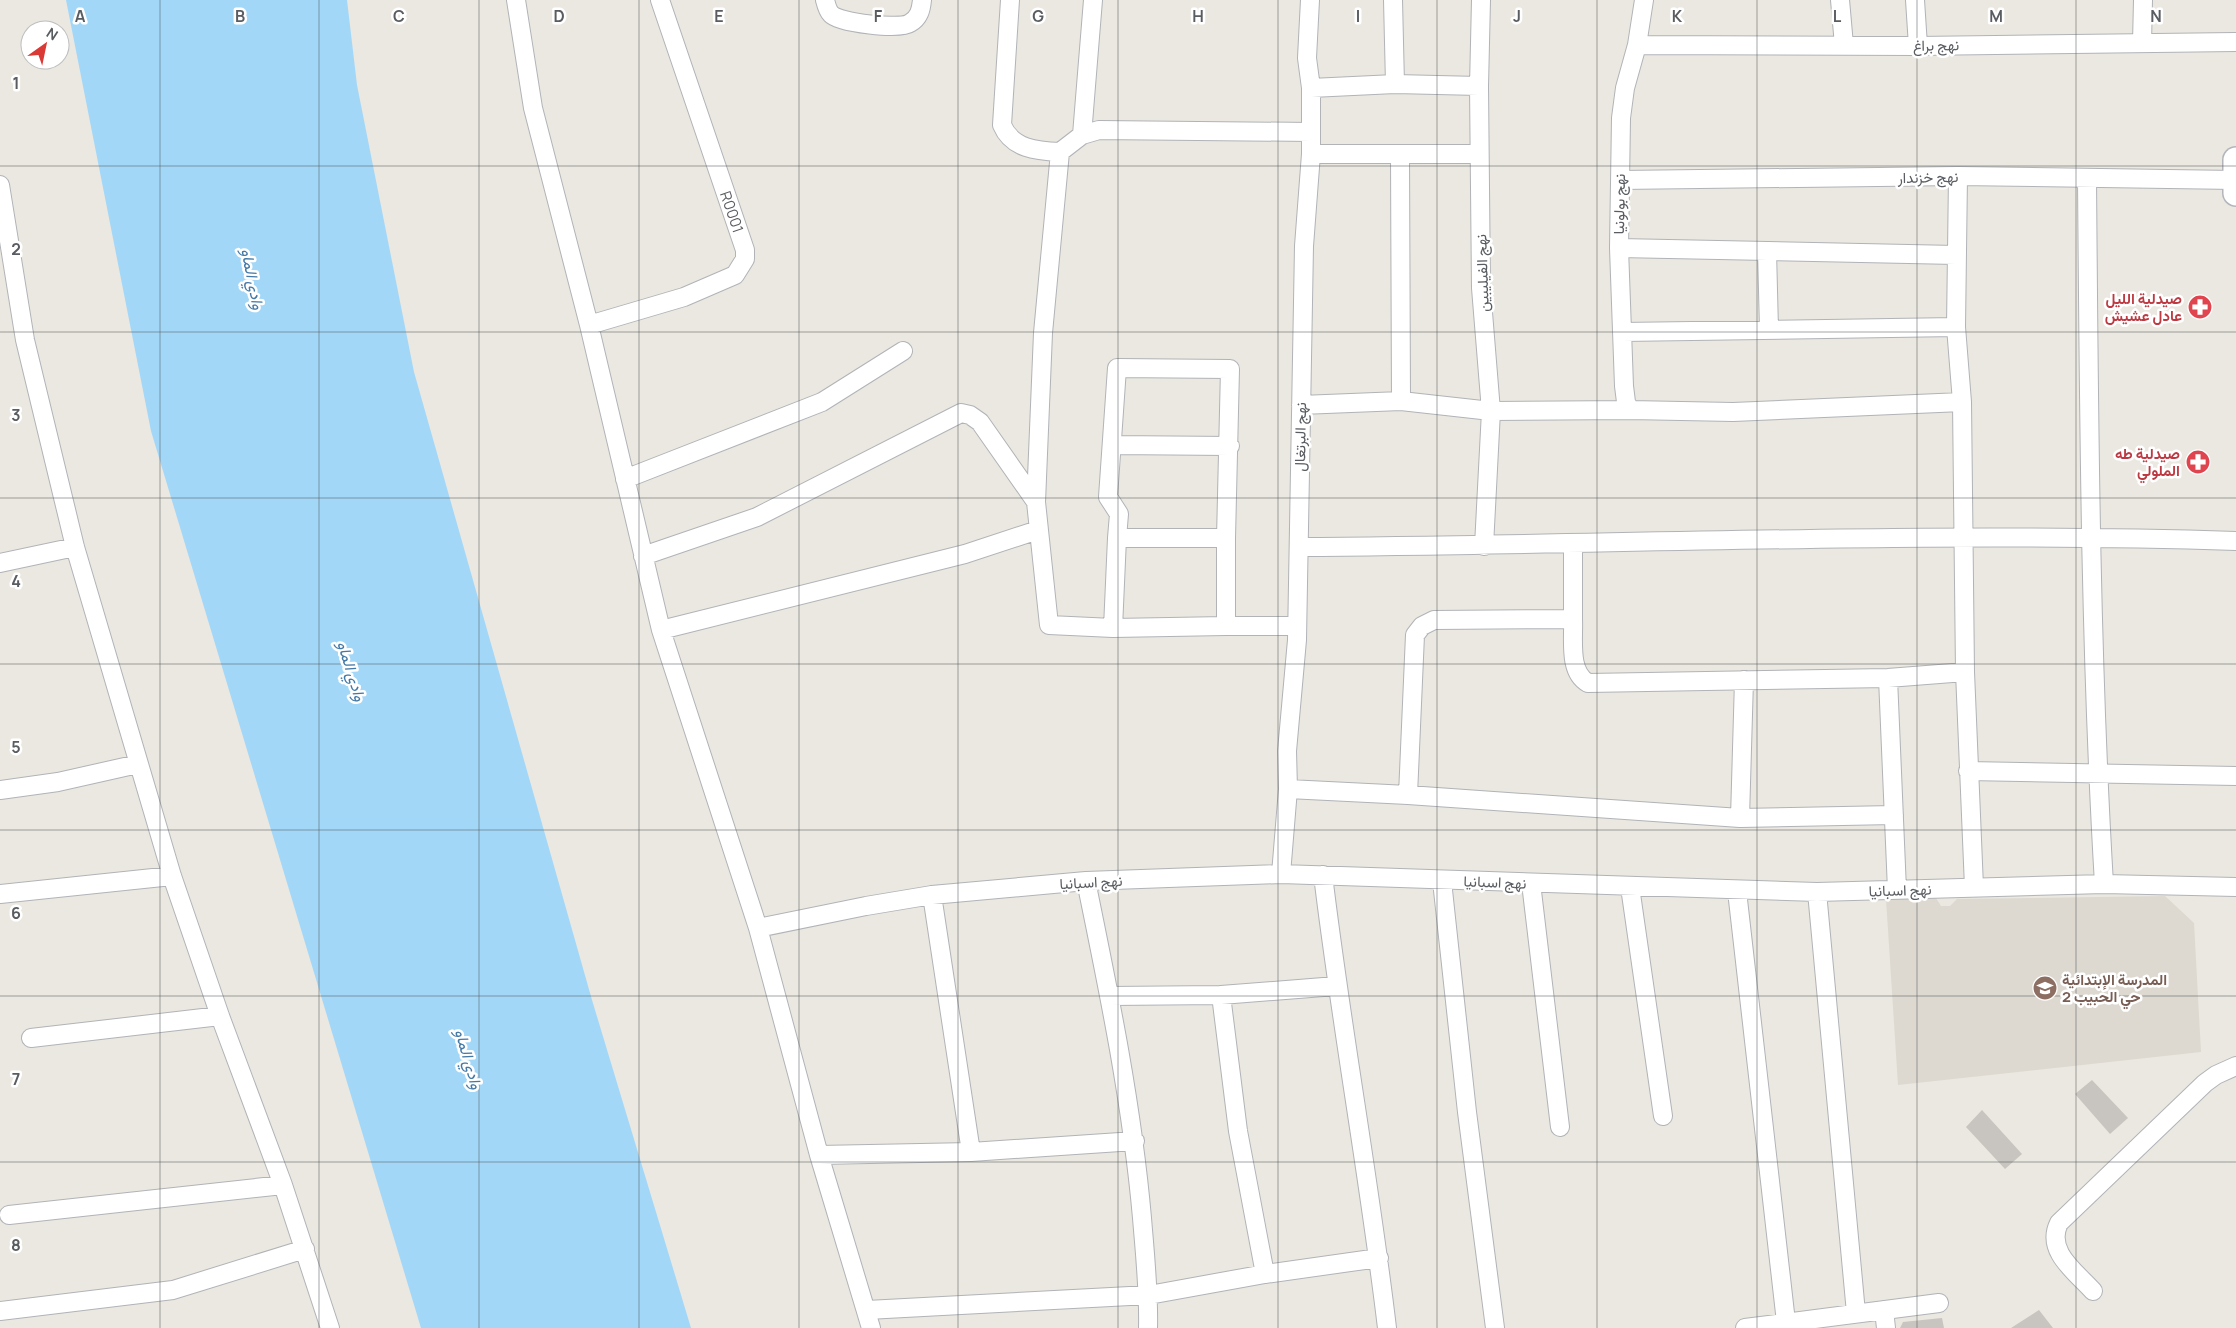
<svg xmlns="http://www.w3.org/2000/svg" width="2236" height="1328" font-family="Manrope,Vazirmatn,sans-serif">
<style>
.education{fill:#ddd9d1}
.water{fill:#a3d7f8}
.building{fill:#c8c4bf}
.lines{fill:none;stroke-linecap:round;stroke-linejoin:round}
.street-casing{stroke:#b1b3b7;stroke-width:20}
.secondary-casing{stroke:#b2b5ba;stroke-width:28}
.street{stroke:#fff;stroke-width:18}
.secondary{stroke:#fff;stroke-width:25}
.grid{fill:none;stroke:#595c60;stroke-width:1;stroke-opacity:0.55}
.labels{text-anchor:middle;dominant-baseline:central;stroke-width:5;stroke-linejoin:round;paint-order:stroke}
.street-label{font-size:15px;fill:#595c60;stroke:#fff}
.health-label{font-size:15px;font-weight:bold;fill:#be3a42;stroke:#fff;text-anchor:end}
.education-label{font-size:15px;font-weight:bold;fill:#785e54;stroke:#fff;text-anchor:start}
.water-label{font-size:16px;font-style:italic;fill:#4379a7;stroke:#fff}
.grid-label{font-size:16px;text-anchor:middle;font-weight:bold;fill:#595c60;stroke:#fff;stroke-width:5;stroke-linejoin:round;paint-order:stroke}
</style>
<rect width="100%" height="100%" fill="#eae8e0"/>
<path class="education" d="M2165,896L2194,923L2201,1052L1898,1085L1886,899L1936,898L1941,906H1950L1957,899Z"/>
<path class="water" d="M66,0H347L357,85L414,372L592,1000L691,1328H421L151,431Z"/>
<path class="building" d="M2092,1080L2128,1118L2110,1134L2075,1094Z
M1982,1110L2022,1154L2005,1169L1966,1127Z
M2039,1310L2053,1328H2011Z
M1942,1318L1944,1328H1900L1903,1322Z"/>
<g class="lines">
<defs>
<path id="street" d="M516,0L533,108L589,325L661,630L758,928L819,1155L871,1328
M825,0C826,4 828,11 831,14C839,23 900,30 910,23C919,18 921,10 922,0
M1010,0L1002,125C1012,149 1037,151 1060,152
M1393,0L1395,84
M1481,0L1479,86L1481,288L1491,411L1484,546
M1840,0L1844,45
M1915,0L1918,46
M2142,43L2143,0
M1637,45L1918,46L2236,42
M1311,88L1395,84L1479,86
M1082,135L1093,0
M1311,154H1479
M1400,155L1401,401
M1958,176L1956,327L1962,402L1965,672L1974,887
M2087,178C2089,413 2090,649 2104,884
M1620,180L1958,176L2236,180
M0,185L25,340L75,547L172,876L220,1016L283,1185L330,1328
M1619,248L1956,255
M1767,251L1769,329
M589,325L684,297L735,275L745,259V250L660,0
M1622,332L1956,327
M1301,405L1401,401L1491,411L1630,410L1733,412L1962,402
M1630,410L1626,402L1624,386L1619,248L1621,118L1625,88L1637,45L1644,0
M1112,445L1230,446
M625,479L822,402L903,351
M1117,538L1119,514L1108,497L1117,368L1230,369L1226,538
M1299,547C1611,545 1924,531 2236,541
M643,556L757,517L961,413L970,415L980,422L1036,502
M0,563L75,547
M1573,619C1574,639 1568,672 1588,683L1888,678L1965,672
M1226,626H1297
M1113,628L1226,626V538H1117L1113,628L1049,625L1036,502L1043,333L1060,152L1082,135L1099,130L1311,132
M661,630L965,554L1038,530
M1888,678L1897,890
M1968,771L2236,776
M1288,789L1408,795L1415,635L1422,626L1434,620L1573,619V543
M0,790L58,782L138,764
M1408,795L1740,818L1894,815
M1740,818L1744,680
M1281,874L1288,789L1287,751L1297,640L1304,246L1311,154V88L1307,58L1310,0
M1323,875C1341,1026 1369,1176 1387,1328
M1086,881C1109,993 1132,1104 1142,1218C1145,1255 1149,1291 1148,1328
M1442,881L1467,1112L1495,1328
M1531,883L1560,1127
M1630,887L1663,1116
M1737,891L1786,1322
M1817,892L1856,1313
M0,894L172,876
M932,895L971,1152
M758,928L866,906L932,895L1086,881L1281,874L1817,892L2104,884L2236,887
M1221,995L1238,1131L1265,1274
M1110,996L1221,995L1336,986
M31,1038L220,1016
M819,1155L971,1152L1135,1141
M9,1215L283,1185
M2093,1291C2076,1272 2045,1251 2059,1223L2205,1083L2216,1075L2236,1066
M867,1310L1149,1295L1265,1274L1379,1258
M1884,1310L1886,1328
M0,1311L173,1290L305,1249
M1745,1328L1939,1303"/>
<path id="secondary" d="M2236,160V193"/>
</defs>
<use href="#street" class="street-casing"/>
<use href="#secondary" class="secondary-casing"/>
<use href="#street" class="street"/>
<use href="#secondary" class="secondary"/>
</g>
<path class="grid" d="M160,0V1328M319,0V1328M479,0V1328M639,0V1328M799,0V1328M958,0V1328M1118,0V1328M1278,0V1328M1437,0V1328M1597,0V1328M1757,0V1328M1917,0V1328M2076,0V1328M0,166H2236M0,332H2236M0,498H2236M0,664H2236M0,830H2236M0,996H2236M0,1162H2236"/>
<defs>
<symbol id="pharmacy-disc" viewBox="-11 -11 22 22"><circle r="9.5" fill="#e0444e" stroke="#fff"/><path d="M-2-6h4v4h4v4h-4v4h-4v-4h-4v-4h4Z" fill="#fff"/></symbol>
<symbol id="school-disc" viewBox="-11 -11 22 22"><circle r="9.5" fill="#8d6e63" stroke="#fff"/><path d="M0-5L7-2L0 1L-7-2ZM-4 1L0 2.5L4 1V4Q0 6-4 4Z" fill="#fff"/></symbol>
</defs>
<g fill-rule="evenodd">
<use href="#pharmacy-disc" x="2186" y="293" width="28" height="28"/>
<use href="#pharmacy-disc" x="2184" y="448" width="28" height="28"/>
<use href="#school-disc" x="2031" y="974" width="28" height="28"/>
</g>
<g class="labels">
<g class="street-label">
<text transform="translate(1936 45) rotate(-1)">نهج براغ</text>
<text transform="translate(1928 177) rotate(-1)">نهج خزندار</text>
<text transform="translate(1619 204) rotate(-89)">نهج بولونيا</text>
<text transform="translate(732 212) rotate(71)">R0001</text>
<text transform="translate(1482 273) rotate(-92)">نهج الفيليبين</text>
<text transform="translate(1300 437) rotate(-89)">نهج البرتغال</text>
<text transform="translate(1091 882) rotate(-3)">نهج اسبانيا</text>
<text transform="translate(1495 882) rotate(2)">نهج اسبانيا</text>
<text transform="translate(1900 890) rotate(-2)">نهج اسبانيا</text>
</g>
<g class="health-label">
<text x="2182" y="298">صيدلية الليل<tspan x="2182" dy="17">عادل عشيش</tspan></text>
<text x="2180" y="453">صيدلية طه<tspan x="2180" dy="17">الملولي</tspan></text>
</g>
<g class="education-label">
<text x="2062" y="979">المدرسة الإبتدائية<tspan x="2062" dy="17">حي الحبيب 2</tspan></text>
</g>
<g class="water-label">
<text transform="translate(253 279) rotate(79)">وادي الماو</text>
<text transform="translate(352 671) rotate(73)">وادي الماو</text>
<text transform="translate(469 1059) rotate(74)">وادي الماو</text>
</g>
</g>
<g class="grid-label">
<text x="80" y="22">A</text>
<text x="240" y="22">B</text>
<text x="399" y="22">C</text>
<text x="559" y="22">D</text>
<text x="719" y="22">E</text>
<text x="878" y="22">F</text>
<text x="1038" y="22">G</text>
<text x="1198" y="22">H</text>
<text x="1358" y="22">I</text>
<text x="1517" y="22">J</text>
<text x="1677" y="22">K</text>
<text x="1837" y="22">L</text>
<text x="1996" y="22">M</text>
<text x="2156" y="22">N</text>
<text x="16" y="89">1</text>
<text x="16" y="255">2</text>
<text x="16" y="421">3</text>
<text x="16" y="587">4</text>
<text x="16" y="753">5</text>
<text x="16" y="919">6</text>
<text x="16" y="1085">7</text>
<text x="16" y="1251">8</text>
</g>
<g transform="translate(45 45) rotate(33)"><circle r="24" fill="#ffffff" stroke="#bdbebf"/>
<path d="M0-4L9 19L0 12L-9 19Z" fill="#da3a36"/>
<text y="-8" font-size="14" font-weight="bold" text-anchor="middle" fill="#595c60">N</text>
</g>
</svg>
